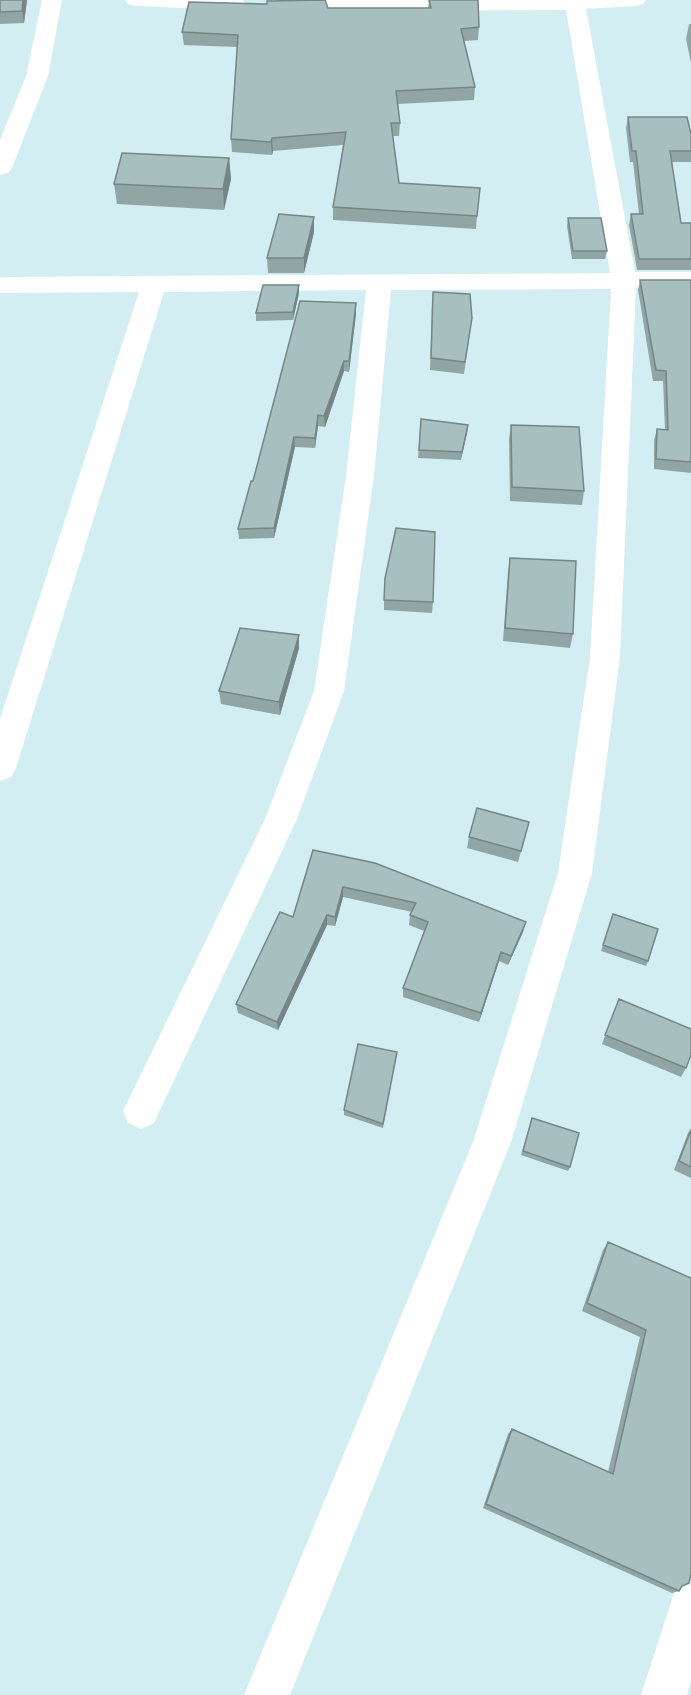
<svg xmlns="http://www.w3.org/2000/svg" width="691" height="1695" font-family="'Libre Baskerville',serif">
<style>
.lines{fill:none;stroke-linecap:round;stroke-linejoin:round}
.minor{fill:#fff;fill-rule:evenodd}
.wall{fill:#90a5a4}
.shaded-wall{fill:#758686}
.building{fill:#a7c0bf;stroke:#758686;stroke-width:1.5}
</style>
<rect width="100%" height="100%" fill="#d3eef2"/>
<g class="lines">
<path class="minor" d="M42,0H62L48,76L12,168L8,173L0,175V140L26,76Z
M125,0H243L245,4L242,8L235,10L135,6L128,4Z
M278,0H646L643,4L636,6L586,9L635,272H691V288H636L620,657L592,873L511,1142L290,1695H244L473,1142L558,873L590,657L611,289L391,290L374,476L344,691L297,819L154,1123L141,1129L128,1123L123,1111L265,819L314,691L346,476L366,290L164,292L16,768L11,777L0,781V719L139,292L0,293V277L610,273L566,10L283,11L276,9L273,5Z
M691,1584V1680L687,1695H641L675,1590Z"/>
</g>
<path class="wall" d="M0,0H27L24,23L0,24Z
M429,0L479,27L478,40L464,41L475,87L474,100L398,104L400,123L399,136H393L399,183L477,216L476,229L333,220V207L343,145L273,151L272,155L232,152L231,139L237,47L184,45L182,32L328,8H428Z
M689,24H691V63L686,39Z
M628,117L691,134V162H671L681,223H691V270H637L629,225L631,214H639L633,162H630L626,128Z
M229,158L231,179L224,210L117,204L114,184Z
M314,217V232L304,273H268L267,258Z
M568,218L607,251L605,259H572L567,226Z
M640,280H691V473L654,469V440L657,429L665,430L663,381H653L638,290Z
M299,293L293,320L256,321V313Z
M432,304L472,318L464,374L430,370Z
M356,314L349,372L344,371L325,427L318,426L315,448L295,447L274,538L239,539L238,529L253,481Z
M421,419L468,425L461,460L418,458Z
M511,425L584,491L582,505L510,501L509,439Z
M510,558L573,634L570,648L503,641L508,572Z
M384,600L433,602L432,613L384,610Z
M299,635V648L280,715L221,704L219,691Z
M526,834L518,862L467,848L469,837Z
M313,850L523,932L508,965L499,961L479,1022L403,997V988L424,931L409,925L410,915L412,912L343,897L335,926L327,925L278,1030L238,1013L236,1004L293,917Z
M613,914L648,961L646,966L601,951Z
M619,999L686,1068L681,1077L602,1044Z
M397,1052L383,1128L344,1115V1110Z
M532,1118L570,1167L568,1171L521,1155Z
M691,1128V1178L674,1170L688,1133Z
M608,1242L691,1278L682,1586L679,1591L672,1593L483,1508L508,1434L512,1429L608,1472L640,1337L582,1311L603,1250Z"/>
<path class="shaded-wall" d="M23,0H27L24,23L22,11Z
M272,138L273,151L272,155L271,142Z
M229,158L231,179L224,210L223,189Z
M314,217V232L304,273V258Z
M299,285V293L293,320V312Z
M356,303V314L349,372V361Z
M344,361V371L325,427L324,416Z
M318,415V426L315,448V438Z
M468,425L467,433L461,460L462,452Z
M294,437L295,447L274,538V528Z
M299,635V648L280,715L279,702Z
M343,887V897L335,926V917Z
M327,915V925L278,1030L277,1022Z
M526,922L523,932L508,965L511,956Z
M501,952L499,961L479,1022L481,1013Z"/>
<path class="building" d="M0,0H23L22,11L0,12Z
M325,0L328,8H431L429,0H478L479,27L461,29L475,87L396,91L400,123H391L399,183L480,188L477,216L333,207L346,132L272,138L271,142L231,139L238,35L182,32L189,2L267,4V1Z
M628,117H687L691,134V151H670L681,223H691V259H639L631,214H643L636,151H632Z
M122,153L229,158L223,189L114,184Z
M279,214L314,217L304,258H267Z
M568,218H601L607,251H573Z
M640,280H691V462L656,459L657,429L668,430L666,371L656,370Z
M263,285H299L293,312L256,313Z
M433,292L470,294L472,318L465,362L431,358Z
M300,301L356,303L349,361H344L324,416L318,415L315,438L294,437L274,528L238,529L251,481H253Z
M421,419L468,425L462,452L419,450Z
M511,425L579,427L584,491L512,487Z
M396,528L435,532L433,602L384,600L385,578Z
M510,558L576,561L573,634L505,628Z
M240,628L299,635L279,702L219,691Z
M477,808L529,822L521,851L469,837Z
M313,850L375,863L526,922L511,956L501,952L481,1013L403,988L428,922L410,915L416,903L343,887L335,917L327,915L277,1022L236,1004L280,912L293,917Z
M613,914L658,929L648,961L603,945Z
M619,999L691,1029V1055L686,1068L605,1035Z
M358,1044L397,1052L383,1124L344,1110Z
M532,1118L579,1133L570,1167L523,1151Z
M691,1130V1167L679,1161Z
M608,1242L691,1278V1574L689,1583L682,1586L679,1591L486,1504L512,1429L613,1474L646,1330L587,1303Z"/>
</svg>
